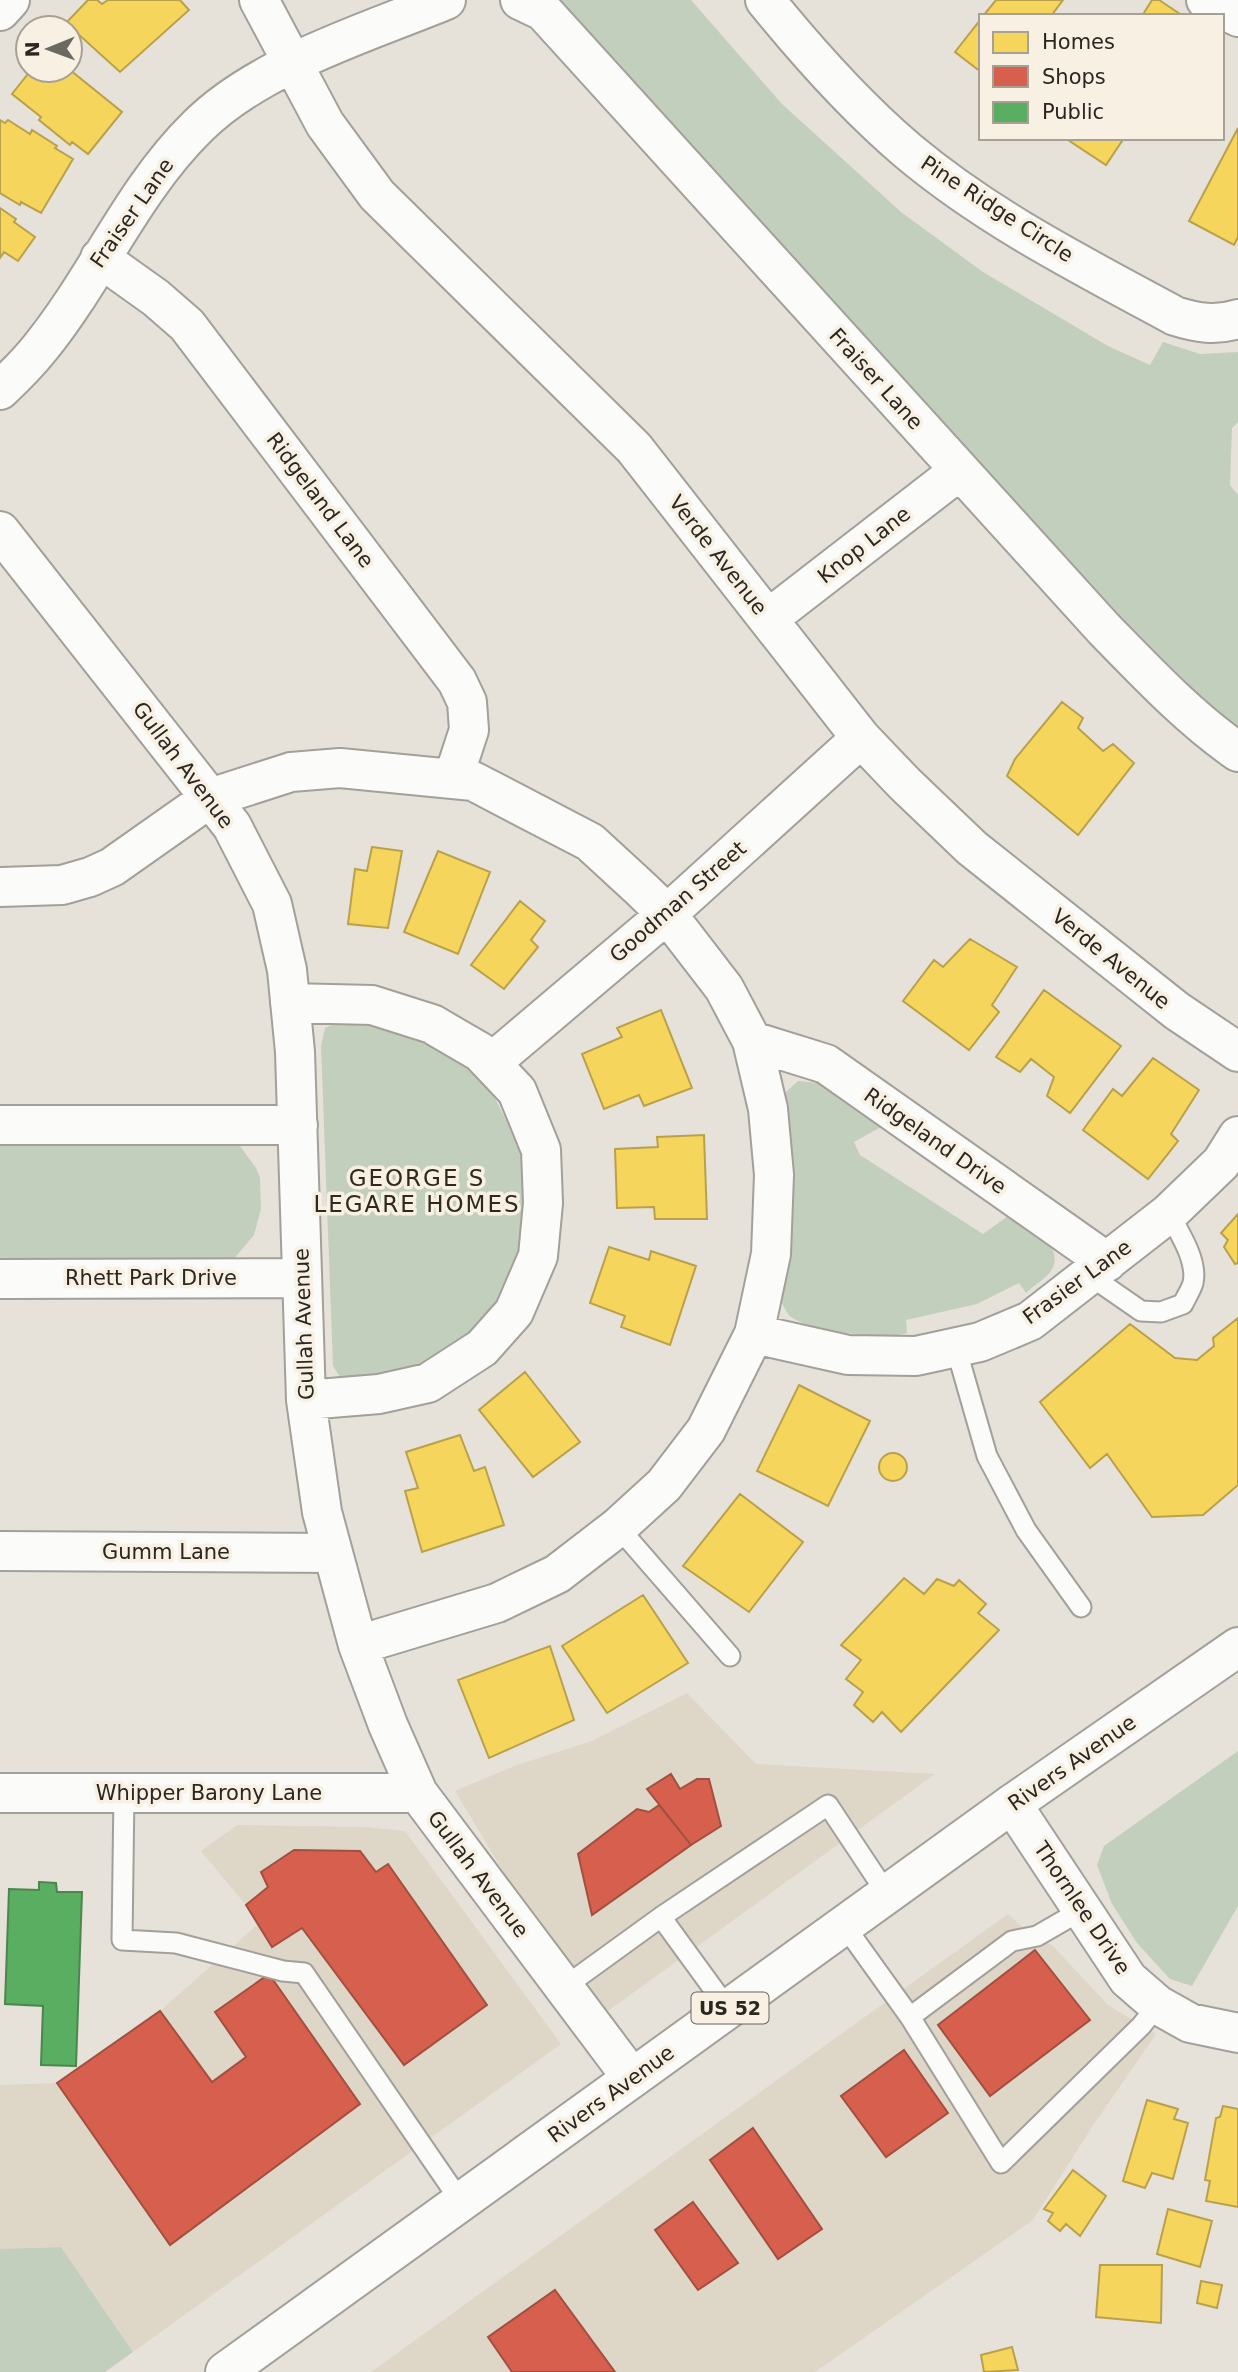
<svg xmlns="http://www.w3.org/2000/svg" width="1238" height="2372" font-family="'DejaVu Sans',sans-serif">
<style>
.built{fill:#ded6c7}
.green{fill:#c3cfbd}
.homes{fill:#f6d55c;stroke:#b9a14b;stroke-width:2}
.shops{fill:#d6604d;stroke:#a24f40;stroke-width:2}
.public{fill:#5aae61;stroke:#4c864e;stroke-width:2}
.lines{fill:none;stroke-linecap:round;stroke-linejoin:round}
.lane-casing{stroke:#a39f99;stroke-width:23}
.street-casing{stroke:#a39f99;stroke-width:42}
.primary-casing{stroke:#a39f99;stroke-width:42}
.lane{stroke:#fbfbf9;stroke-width:19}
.street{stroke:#fbfbf9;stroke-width:38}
.primary{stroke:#fbfbf9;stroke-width:38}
.labels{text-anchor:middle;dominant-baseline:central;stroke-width:7;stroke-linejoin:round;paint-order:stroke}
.shield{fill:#f8f0e2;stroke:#68635c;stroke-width:2}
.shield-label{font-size:19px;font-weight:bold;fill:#2a2722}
.street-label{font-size:21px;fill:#2a2722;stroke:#f8f0e2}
.neighbourhood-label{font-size:23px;letter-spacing:2px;fill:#2f291e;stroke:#f8f0e2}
</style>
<rect width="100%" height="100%" fill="#e6e2da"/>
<path class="built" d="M687,1693L756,1764L935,1774L608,2011L520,1899L455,1791L517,1765L592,1741Z
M237,1825L365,1827L405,1831L561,2044L133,2352L61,2247L0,2249V2085L58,2083L160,2011L257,1925L246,1905L201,1851Z
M1008,1914L1022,1927L1053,1946L1108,2005L1156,2034L1092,2127L1033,2220L815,2372H371Z"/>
<path class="green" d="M546,0H691L782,104L901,212L983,272L1108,346L1150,365L1163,342L1200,354L1238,352V422L1232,428L1230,485L1238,495V741L1206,719Z
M343,1019L392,1021L482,1072L522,1152L527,1193L523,1240L512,1276L477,1332L432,1359L389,1380H357L340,1377L333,1366L321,1046L325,1028Z
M798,1081L820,1083L841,1094L881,1127L854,1142L860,1155L983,1234L1011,1214C1027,1225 1067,1245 1051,1271C1045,1279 1033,1286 1026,1293L1019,1283L977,1304L906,1320L907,1333C885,1341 811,1331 791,1317C786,1313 783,1304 780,1299L785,1093Z
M237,1142L256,1168L260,1178L261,1209L254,1235L232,1261L0,1263V1144Z
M1238,1751V1906L1192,1986L1170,1979L1137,1943L1112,1904L1097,1865L1104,1846Z
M61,2247L133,2352L105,2372H0V2249Z"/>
<path class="homes" d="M88,0H97L102,4L108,0H180L189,10L120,72L66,23Z
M996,0H1063L1051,16H983Z
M1152,0H1159L1183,16H1142Z
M981,19V72L955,52Z
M31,70H35L43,76L49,70H70L122,112L88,154L72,142L70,145L39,120L41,117L12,94Z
M0,120L5,123L8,120L30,134L32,130L57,146L55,148L73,159L41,213L21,202L20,205L0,193Z
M1238,128V237L1234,245L1189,221Z
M1065,138H1124L1106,165Z
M0,208L16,219L14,222L35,237L18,261L4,252L0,258Z
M1062,702L1083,718L1078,728L1103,751L1113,744L1134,763L1078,835L1007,776L1015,759Z
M372,847L402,851L388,928L348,924L355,869L367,871Z
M438,851L490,872L458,954L404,932Z
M520,901L545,921L531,940L538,947L504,989L471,965Z
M970,939L1017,967L992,1005L999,1012L969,1050L903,1001L934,960L943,967Z
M1044,990L1121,1046L1070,1113L1047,1096L1054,1077L1031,1059L1020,1072L996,1057Z
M661,1010L692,1088L644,1106L639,1095L604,1109L582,1054L622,1037L617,1028Z
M1153,1058L1199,1090L1171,1134L1178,1141L1148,1179L1083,1130L1113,1089L1122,1096Z
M704,1135L707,1219H655L654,1207L617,1208L615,1149L658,1147L657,1137Z
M1238,1214V1263L1235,1264L1224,1247L1228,1240L1221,1233Z
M609,1247L649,1260L651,1251L696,1266L670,1345L621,1327L625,1316L590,1303Z
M1238,1318V1485L1203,1515L1152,1517L1107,1454L1090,1468L1040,1402L1130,1324L1175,1358L1197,1360L1214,1346L1213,1338Z
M525,1372L580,1442L533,1477L479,1410Z
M799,1385L870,1421L828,1506L757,1471Z
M460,1435L474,1471L485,1467L504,1525L422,1552L405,1491L418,1488L406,1452Z
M879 1467a14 14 0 1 1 28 0a14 14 0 1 1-28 0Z
M740,1494L803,1542L749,1612L683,1566Z
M904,1578L924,1594L937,1579L954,1586L959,1580L986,1604L978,1613L999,1630L901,1732L882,1712L873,1722L854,1705L863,1692L846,1679L861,1660L841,1645Z
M643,1595L688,1663L607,1713L562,1646Z
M550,1646L574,1720L489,1758L458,1680Z
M1147,2100L1178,2109L1174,2119L1188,2123L1173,2179L1152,2173L1145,2188L1123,2181Z
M1223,2106L1238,2109V2207L1206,2201L1210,2181L1205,2180L1216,2118L1220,2117Z
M1073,2170L1106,2196L1080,2236L1066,2224L1060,2231L1048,2221L1053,2213L1044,2209Z
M1168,2209L1212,2221L1200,2267L1157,2254Z
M1100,2265H1162L1161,2323L1096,2317Z
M1201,2281L1222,2285L1217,2308L1197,2303Z
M1012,2347L1018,2370L984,2372L981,2355Z"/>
<path class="shops" d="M671,1774L680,1789L697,1779H709L721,1826L691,1845L647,1789Z
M659,1805L691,1845L592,1915L578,1854L637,1809L649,1812Z
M294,1850L360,1851L376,1872L388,1864L487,2005L404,2065L302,1928L272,1947L246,1905L268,1887L261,1872Z
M1035,1950L1090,2020L990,2096L938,2025Z
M269,1974L360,2104L170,2245L57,2083L160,2011L212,2082L246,2057L215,2012Z
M904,2050L948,2113L886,2157L841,2096Z
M753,2128L822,2229L778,2259L710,2160Z
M693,2202L738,2263L698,2290L655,2230Z
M555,2290L615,2372H512L488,2337Z"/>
<path class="public" d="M39,1882L56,1883L57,1892H82L76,2066L41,2065L43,2006L5,2004L9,1889L39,1890Z"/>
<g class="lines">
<defs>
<path id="lane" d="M1089,1275L1141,1311L1161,1312L1183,1304C1186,1297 1191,1290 1193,1283C1198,1260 1179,1233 1169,1213
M956,1348L987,1456L1026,1530L1081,1607
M618,1527L730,1656
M124,1793L122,1940L176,1943L283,1971L304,1973L461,2202
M661,1917L828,1805L887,1894
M844,1925L910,2017L1001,2163L1141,2026L1158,2005
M563,1988L661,1917L728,2009
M910,2017L1012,1941L1037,1936L1082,1910"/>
<path id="street" d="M259,0L325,124L377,195L634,448L861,738L905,784L972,848L1177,1011L1238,1052
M520,0L543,11L1104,629C1147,673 1188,717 1238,752
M765,0C808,53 855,106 908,151C989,219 1083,266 1175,316C1197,323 1216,326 1238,319
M1206,0L1238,17
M0,11L10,0
M100,258L156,298L187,325L457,681L467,702L469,730L453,779
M0,390C14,377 28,363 40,348C97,278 132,191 197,127C259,65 366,33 446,0
M0,531L232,826L272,904L287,970L295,1052L306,1400L322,1512L358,1645L388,1725L418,1793L632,2078
M768,619L959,471
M0,887L62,885L90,877L112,867L210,798L291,772L340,768L473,781L590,842L640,888L667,914L724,988L752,1041L768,1109L774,1175L771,1254L754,1334L706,1430L664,1485L618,1527L557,1574L497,1603L358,1645
M290,1003L372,1005L432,1024L480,1052L517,1091L541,1150L543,1203L538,1256L514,1312L482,1348L428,1383L379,1394L306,1400
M752,1041L826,1064L1107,1262
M491,1063L667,914L861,738
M0,1125H298
M0,1279L302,1278
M754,1334L848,1355L916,1356L980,1342L1030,1321L1169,1213L1221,1163L1238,1136
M0,1551L333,1553
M0,1793H418
M1012,1804L1128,1979L1158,2005L1190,2023L1238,2033"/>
<path id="primary" d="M225,2372L1012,1804L1238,1647"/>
</defs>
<use href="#lane" class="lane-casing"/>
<use href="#street" class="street-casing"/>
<use href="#primary" class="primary-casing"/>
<use href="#lane" class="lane"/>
<use href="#street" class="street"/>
<use href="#primary" class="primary"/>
</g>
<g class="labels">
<rect class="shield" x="691.5" y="1992.5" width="77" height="31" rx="5"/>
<g class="shield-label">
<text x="730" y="2008">US 52</text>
</g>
<g class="street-label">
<text transform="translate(997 209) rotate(33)">Pine Ridge Circle</text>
<text transform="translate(132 213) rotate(-55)">Fraiser Lane</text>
<text transform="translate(876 379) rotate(48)">Fraiser Lane</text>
<text transform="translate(320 500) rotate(53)">Ridgeland Lane</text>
<text transform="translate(864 545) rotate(-38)">Knop Lane</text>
<text transform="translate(718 555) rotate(52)">Verde Avenue</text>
<text transform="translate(183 765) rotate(53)">Gullah Avenue</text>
<text transform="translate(678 902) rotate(-41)">Goodman Street</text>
<text transform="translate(1111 959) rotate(39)">Verde Avenue</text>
<text transform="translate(935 1141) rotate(35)">Ridgeland Drive</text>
<text x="151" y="1278">Rhett Park Drive</text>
<text transform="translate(1077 1282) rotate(-36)">Frasier Lane</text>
<text transform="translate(304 1324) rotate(-92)">Gullah Avenue</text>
<text x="166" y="1552">Gumm Lane</text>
<text transform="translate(1072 1763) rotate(-35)">Rivers Avenue</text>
<text x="209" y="1793">Whipper Barony Lane</text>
<text transform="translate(478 1874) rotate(53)">Gullah Avenue</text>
<text transform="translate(1082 1908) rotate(56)">Thornlee Drive</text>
<text transform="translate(611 2094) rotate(-36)">Rivers Avenue</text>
</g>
<g class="neighbourhood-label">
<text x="417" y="1178">GEORGE S<tspan x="417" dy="26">LEGARE HOMES</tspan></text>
</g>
</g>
<rect x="979" y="14" width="245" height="126" fill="#f8f0e2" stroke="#a6a095" stroke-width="2"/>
<rect x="993" y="32" width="35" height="21" fill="#f6d55c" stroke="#a6a095" stroke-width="2"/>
<text x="1042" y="49" font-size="21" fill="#2a2722">Homes</text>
<rect x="993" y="66" width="35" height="21" fill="#d6604d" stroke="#a6a095" stroke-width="2"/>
<text x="1042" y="84" font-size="21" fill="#2a2722">Shops</text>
<rect x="993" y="102" width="35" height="21" fill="#5aae61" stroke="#a6a095" stroke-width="2"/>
<text x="1042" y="119" font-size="21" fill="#2a2722">Public</text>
<g transform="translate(49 49) rotate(269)"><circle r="33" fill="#f8f0e2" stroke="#a6a095" stroke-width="2"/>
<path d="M0-5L12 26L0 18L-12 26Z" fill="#6c6862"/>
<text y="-10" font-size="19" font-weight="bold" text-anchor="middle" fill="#2a2722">N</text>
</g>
</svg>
